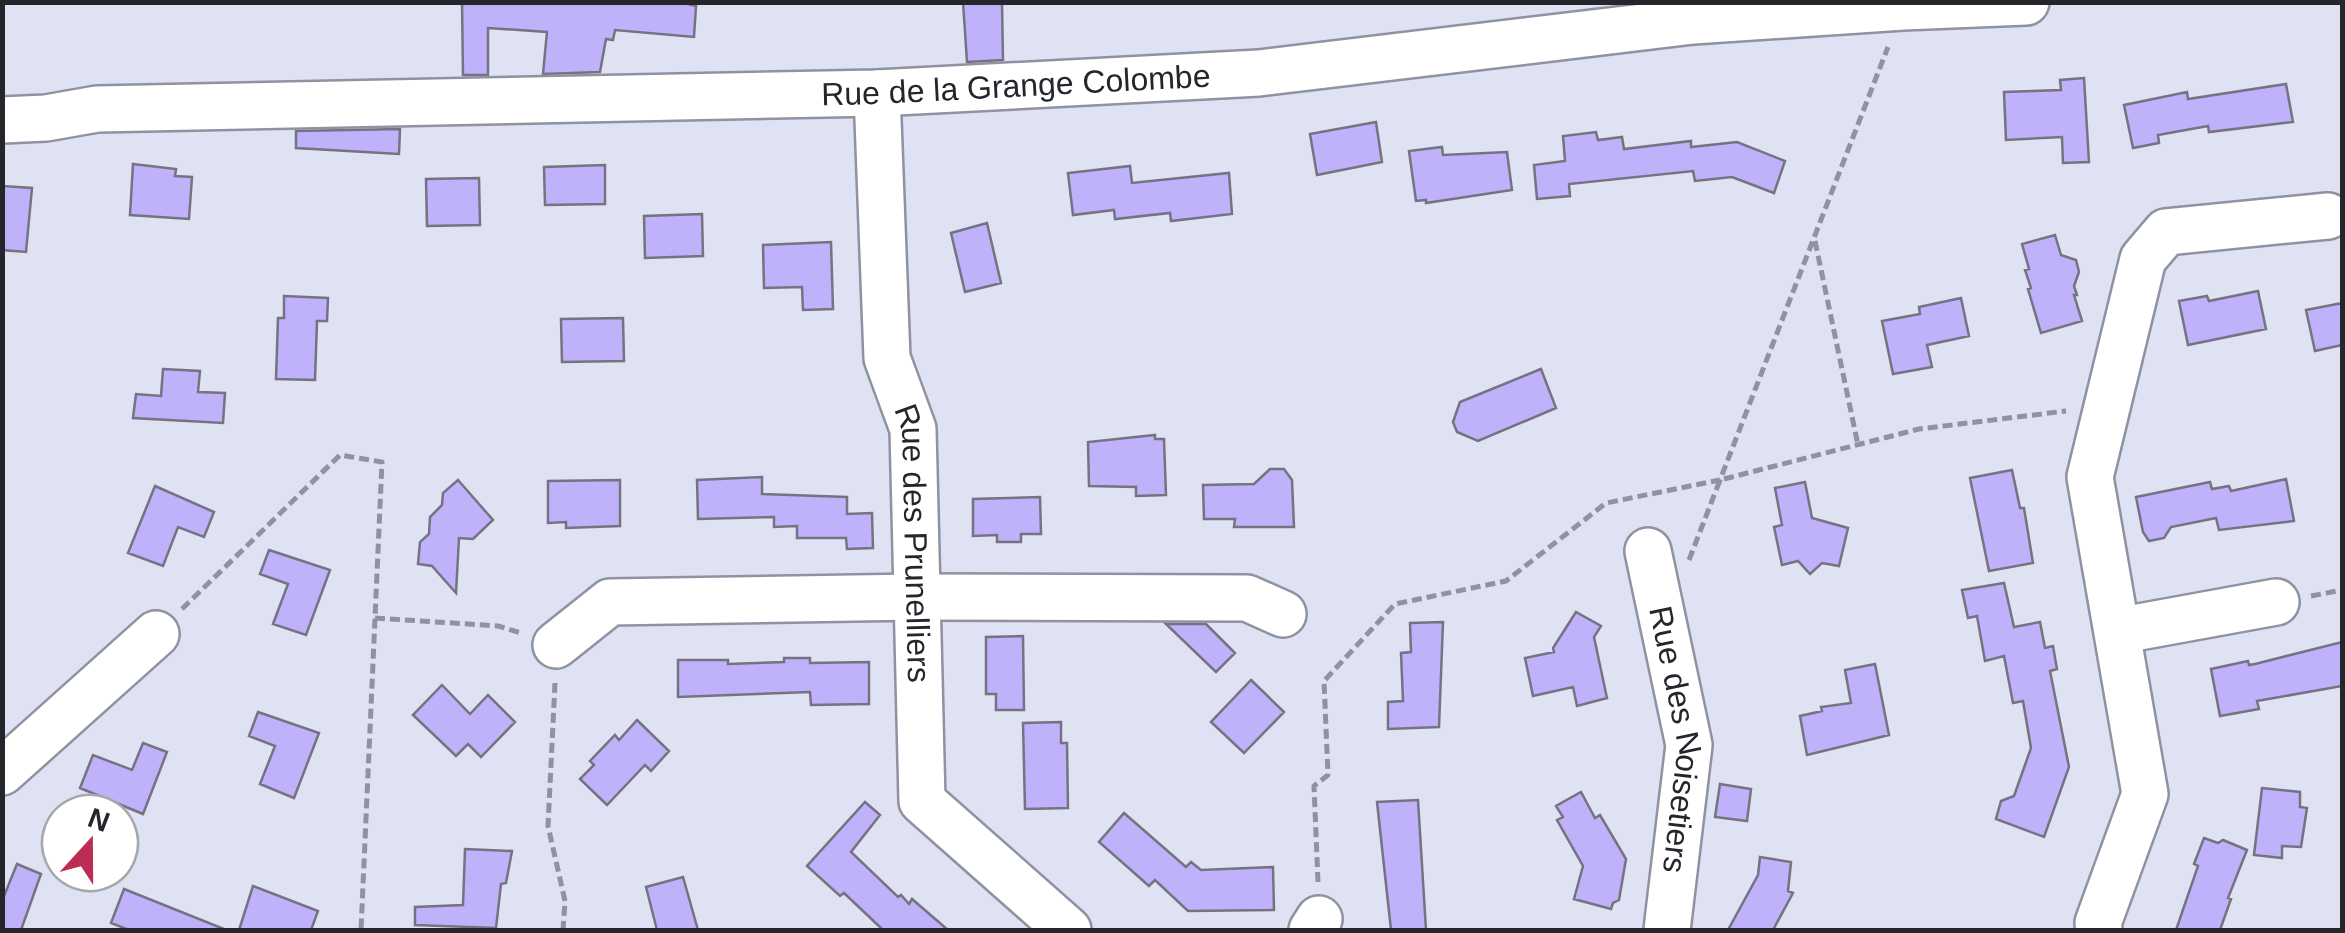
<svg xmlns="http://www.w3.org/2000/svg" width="2345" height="933" font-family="Arial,sans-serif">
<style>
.building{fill:#bfb1fa;stroke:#757382;stroke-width:2.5}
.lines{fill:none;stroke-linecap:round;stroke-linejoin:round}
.minor-casing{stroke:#8e92a1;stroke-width:50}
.path{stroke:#8f929f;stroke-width:5;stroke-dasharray:10 5;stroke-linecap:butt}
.minor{stroke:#fff;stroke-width:45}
.labels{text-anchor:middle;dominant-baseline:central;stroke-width:9;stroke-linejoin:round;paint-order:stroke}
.street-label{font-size:32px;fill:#24262c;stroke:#fff}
</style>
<rect width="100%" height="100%" fill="#dee2f3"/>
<path class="building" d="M462,2H680L696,6L694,37L615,30L613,40L606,39L600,72L543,74L547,32L488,28V75H463Z
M963,2H1002L1003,60L967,62Z
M2084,78L2089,162L2063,163L2062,137L2006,140L2004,92L2061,90L2060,80Z
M2286,84L2293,122L2209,132L2208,126L2158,135L2159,143L2133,148L2124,105L2187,92L2188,99Z
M1376,122L1382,162L1317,175L1310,134Z
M400,129L399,154L296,148V131Z
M1596,132L1598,140L1622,137L1624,149L1691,141V147L1737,142L1785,161L1774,193L1732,177L1695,181L1693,171L1569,184L1570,196L1537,199L1534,165L1565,161L1563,136Z
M1442,147L1443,155L1507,152L1512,190L1426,203V200L1416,201L1409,151Z
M133,164L176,169L175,176L192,177L189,219L130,215Z
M605,165V204L545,205L544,167Z
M1130,166L1132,183L1229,173L1232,214L1171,221L1170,213L1115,219L1114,210L1073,215L1068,173Z
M479,178L480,225L427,226L426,179Z
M2,186L32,188L26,252L2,250Z
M702,214L703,256L645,258L644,216Z
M987,223L1001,283L965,292L951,233Z
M2055,235L2061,255L2076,260L2079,272L2074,286L2077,295H2074L2082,321L2041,333L2028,289L2031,288L2025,270L2029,269L2022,244Z
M831,242L833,309L803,310L802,287L764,288L763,245Z
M2258,291L2266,329L2188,345L2179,301L2207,296L2209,301Z
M284,296L328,298L327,321H317L315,380L276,379L278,318H284Z
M1961,298L1969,336L1927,345L1932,367L1893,374L1882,321L1920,314L1919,307Z
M2342,303V345L2315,351L2306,310Z
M623,318L624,361L562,362L561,319Z
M163,369L200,371L198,392L225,393L223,423L133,418L136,394L161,396Z
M1541,369L1556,408L1478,441L1457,432L1453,422L1460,402Z
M1155,435V439H1164L1166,495L1136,496V487L1089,486L1088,442Z
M1270,469H1284L1292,480L1294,527H1234L1235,519H1204L1203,485L1254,484Z
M2012,470L2020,508H2024L2033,563L1989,571L1970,478Z
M762,477V494L847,497V514L872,513L873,548L847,549L846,538H797V526L774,527V517L698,519L697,480Z
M2286,479L2294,521L2219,530L2216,518L2171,527L2164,538L2149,541L2143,532L2136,497L2210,482L2212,489L2229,486L2231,491Z
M458,480L493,520L473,539L459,538L456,593L432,566L418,564L420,542L429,534L430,517L442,505L443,493Z
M620,480V526L566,528V522L548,523V481Z
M1805,482L1812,518L1848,528L1839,566L1822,563L1810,574L1798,561L1782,565L1774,527L1782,525L1775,488Z
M155,486L214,512L204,537L178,527L163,566L128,553Z
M1040,497L1041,534H1021V542H997V535L973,536V499Z
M269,550L330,570L306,635L273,624L288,584L260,574Z
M2004,583L2014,627L2040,622L2045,648L2053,646L2057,669L2050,671L2069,767L2044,837L1996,819L2001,801L2014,796L2031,748L2023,701L2013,703L2004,656L1985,661L1977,616L1968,618L1962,590Z
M1576,612L1601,626L1594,637L1607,698L1577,706L1573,687L1533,696L1525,658L1554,652L1553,648Z
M1443,622L1439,727L1388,729V702L1403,701L1401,653L1411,652L1410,623Z
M1166,624H1206L1235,653L1216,672Z
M1023,636L1024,710H996V694H986V637Z
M2342,642V686L2257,701L2259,709L2220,716L2211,669L2248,661L2249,665L2255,664Z
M784,658H810V663L869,662V704L811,705L810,692L678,697V660H728V664L784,662Z
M1875,664L1889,735L1807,755L1800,716L1822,711L1821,707L1851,703L1845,670Z
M1251,680L1284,712L1244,753L1211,722Z
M442,685L470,714L488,695L515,722L481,757L468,744L456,756L413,715Z
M258,712L319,733L294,798L260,784L275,746L249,736Z
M637,720L669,751L651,771L645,765L607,805L580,779L594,765L590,761L615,735L619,740Z
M1061,722V743H1067L1068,808L1025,809L1023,723Z
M143,743L167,752L143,814L80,788L93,755L132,770Z
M1720,784L1751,789L1747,821L1715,817Z
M2262,788L2300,792V807L2307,808L2301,847L2282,846V858L2254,855Z
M1581,792L1595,818L1600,815L1626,859L1619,900L1613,903L1611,909L1574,899L1583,866L1557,820L1563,817L1556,806Z
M1418,800L1426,930H1391L1377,802Z
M865,802L880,815L851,852L898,897L901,895L909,904L912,899L948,930H883L844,893L840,896L807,866Z
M1124,813L1186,867L1191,862L1201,870L1273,867L1274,910L1188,911L1155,880L1149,886L1099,842Z
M2204,838L2218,843L2223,840L2247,850L2228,898L2231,899L2220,930H2176L2198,866L2194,864Z
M465,849L512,851L506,883L501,884L496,928L415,925V907L463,905Z
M1760,857L1791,862L1788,891L1793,893L1773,930H1728L1758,875Z
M17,864L41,874L21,930H2V901Z
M683,877L698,930H657L646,887Z
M253,886L318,911L311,930H239Z
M124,889L224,929L223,930H129L111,923Z"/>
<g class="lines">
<defs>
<g id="minor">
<path id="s1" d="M877,93L887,358L913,429L922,801L1068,930"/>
<path id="s2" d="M2,120L46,118L97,109L877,93L1259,73L1693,21L1903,7L2026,2"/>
<path id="s3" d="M1648,551L1689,745L1667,930"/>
<path d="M2117,631L2276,602"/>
<path d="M556,645L610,602L916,597L1247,598L1283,614"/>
<path d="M2,772L156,634"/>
<path d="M1312,930L1319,919"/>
<path d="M2099,930L2098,923L2145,794L2090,477L2143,259L2166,232L2328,216"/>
</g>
</defs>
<use href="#minor" class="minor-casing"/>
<path class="path" d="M1815,241L1858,445
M1689,560L1720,480L1919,429L2066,411
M2311,596L2342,590
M182,609L340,455L382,462L361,930
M375,618L498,626L521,633
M555,683L548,826L565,901L563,930
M1318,882L1314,786L1328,775L1324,681L1395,604L1506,581L1606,503L1720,480L1888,47"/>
<use href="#minor" class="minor"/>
</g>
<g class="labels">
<g class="street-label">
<text stroke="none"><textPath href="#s2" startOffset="1015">Rue de la Grange Colombe</textPath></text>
<text stroke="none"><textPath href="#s1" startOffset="455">Rue des Prunelliers</textPath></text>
<text stroke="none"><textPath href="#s3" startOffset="192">Rue des Noisetiers</textPath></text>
</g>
</g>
<rect width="2345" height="933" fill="none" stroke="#24262c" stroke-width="10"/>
<g transform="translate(90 843) rotate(21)"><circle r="48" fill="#ffffff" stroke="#a7a8ab" stroke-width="2.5"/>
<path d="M0-8L18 38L0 25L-18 38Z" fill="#bc2d56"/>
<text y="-15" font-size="28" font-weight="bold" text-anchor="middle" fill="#24262c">N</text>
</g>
</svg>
